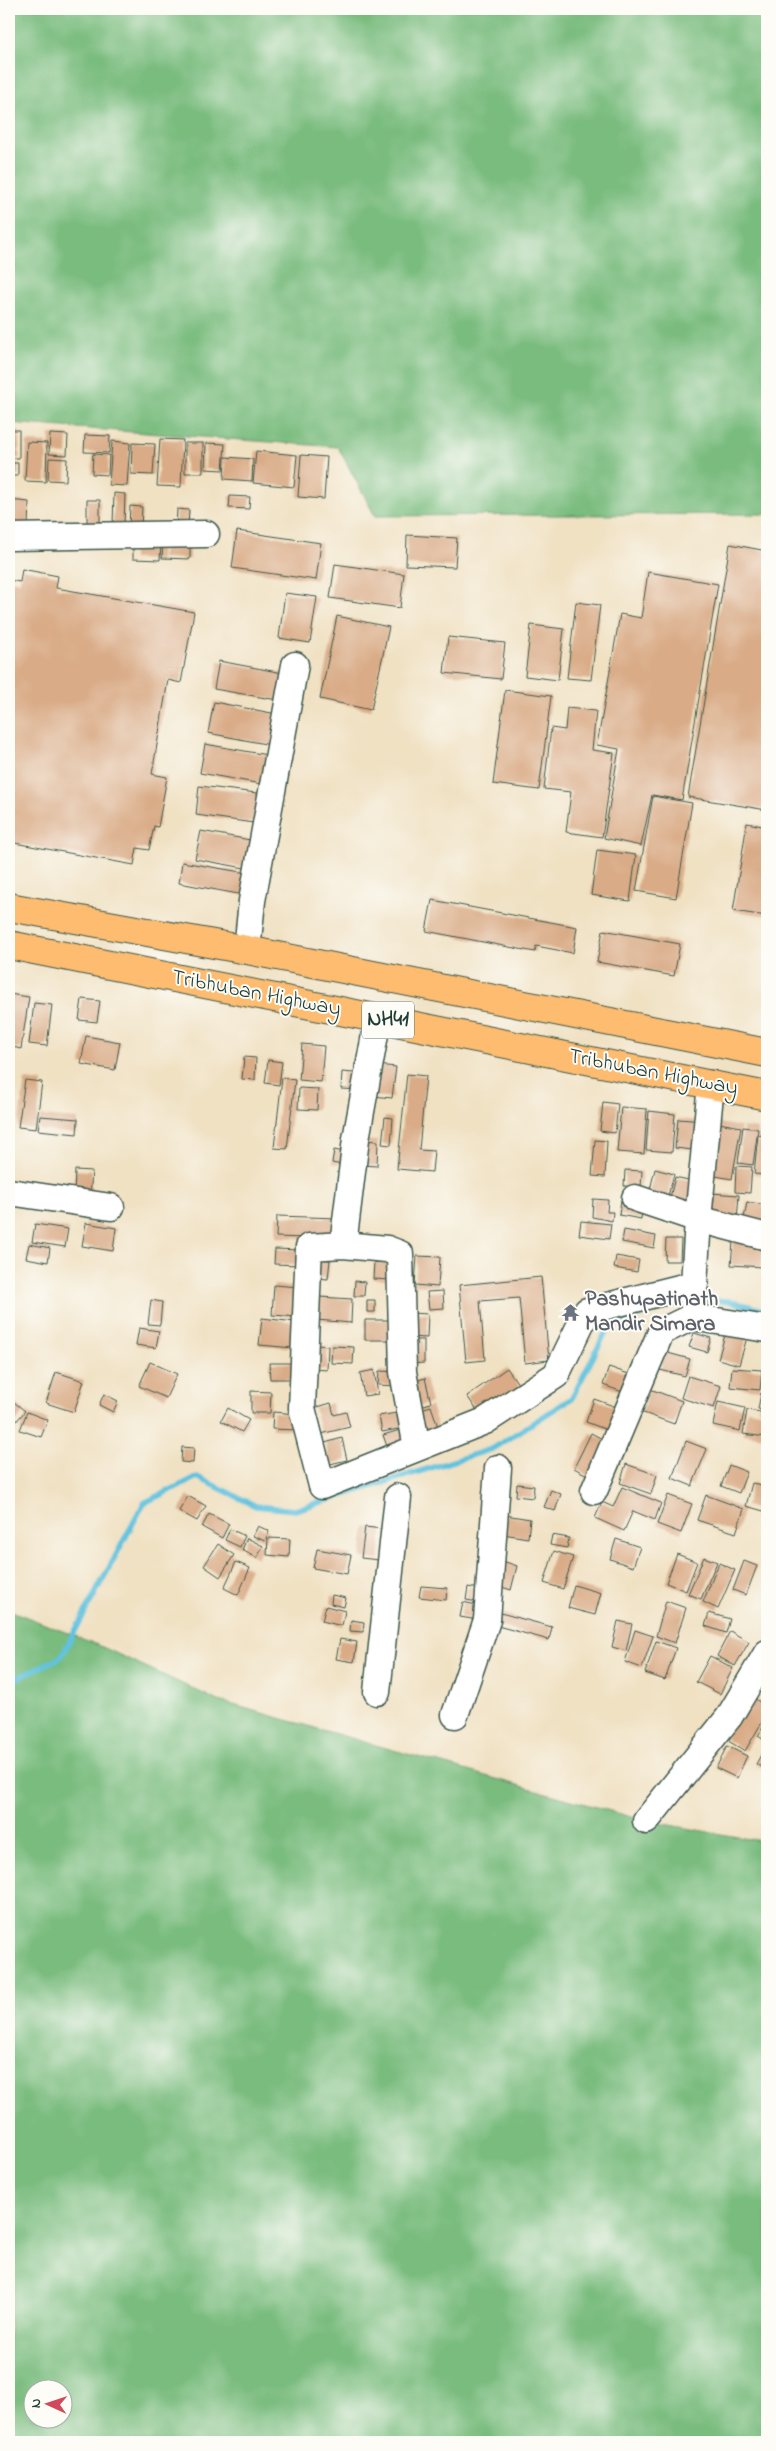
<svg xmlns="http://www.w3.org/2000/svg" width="776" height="2451" font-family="'Indie Flower',sans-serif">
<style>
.forest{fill:#79bc7e;stroke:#4c7c59;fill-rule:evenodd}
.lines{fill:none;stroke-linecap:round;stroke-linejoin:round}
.stream{stroke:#60c2de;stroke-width:5.5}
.building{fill:#d9ab86}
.minor-casing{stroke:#3e5649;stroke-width:29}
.highway-casing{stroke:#3e5649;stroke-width:30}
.minor{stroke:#fff;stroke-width:26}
.highway{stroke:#fdbc6f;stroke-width:28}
.labels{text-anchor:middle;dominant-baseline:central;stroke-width:4;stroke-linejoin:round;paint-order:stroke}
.shield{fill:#fdfcf7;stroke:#62766e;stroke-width:1}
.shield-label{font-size:21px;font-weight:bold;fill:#1f3d34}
.street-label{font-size:22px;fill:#1f3d34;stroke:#fdfcf7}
.worship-label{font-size:22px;font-weight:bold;fill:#5b616d;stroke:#fdfcf7;text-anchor:start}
</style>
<rect width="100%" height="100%" fill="#fdfcf7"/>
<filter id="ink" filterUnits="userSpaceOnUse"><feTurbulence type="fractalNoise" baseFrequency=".02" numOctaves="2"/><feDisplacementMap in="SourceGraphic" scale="10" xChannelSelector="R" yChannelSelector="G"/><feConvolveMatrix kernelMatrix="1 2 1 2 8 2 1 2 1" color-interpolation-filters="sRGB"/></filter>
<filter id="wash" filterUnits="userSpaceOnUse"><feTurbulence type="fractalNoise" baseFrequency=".0096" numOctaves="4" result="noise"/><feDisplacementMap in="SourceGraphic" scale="20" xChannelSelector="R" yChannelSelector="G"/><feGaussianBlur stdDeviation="1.12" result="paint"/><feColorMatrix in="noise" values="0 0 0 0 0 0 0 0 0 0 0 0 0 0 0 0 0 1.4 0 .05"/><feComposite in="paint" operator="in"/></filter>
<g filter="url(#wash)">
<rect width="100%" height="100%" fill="#f0e1c3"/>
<path class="forest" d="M9,9H767V514L375,516L338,447L9,423Z
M9,1610L98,1645L219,1701L646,1821L767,1842V2442H9ZM32,2388H62V2418H32Z"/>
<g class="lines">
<path class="stream" d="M706,1300L729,1301L767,1311
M9,1682L61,1657L144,1503L197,1477L256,1506L295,1510L492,1449L572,1398L610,1324L682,1302"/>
</g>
<g id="blocks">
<path class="building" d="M9,430H19V458H9Z
M50,434L68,435L67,455L49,454Z
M85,435L110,436L109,453L84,452Z
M160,439L183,440L181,487L157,486Z
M112,441L130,443L127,486L109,485Z
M27,442L47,443L46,482L25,481Z
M132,443L155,444L153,475L131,474Z
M185,443H203V473H185Z
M206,443L225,444L223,470L205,469Z
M256,451L297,455L294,487L253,483Z
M93,454L109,455L108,475L92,474Z
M301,455L327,457L324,499L298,497Z
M225,457L253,459L252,481L224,479Z
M49,458L67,459L66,481L48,480Z
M9,463H18V476H9Z
M114,493L125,494L124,526L113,525Z
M230,496L250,497L249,509L229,508Z
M9,500L29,502L28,526L9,524Z
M87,500H100V528H87Z
M130,506L142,507L141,528L129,527Z
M177,509L189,510L188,528L176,527Z
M237,531L321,543L316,580L232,568Z
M407,535L457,538L455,567L406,565Z
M133,541L161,542L160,560L133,559Z
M163,541L190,542V559L162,558Z
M730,544L767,551V810L688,797Z
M335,564L404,574L400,608L330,598Z
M22,569L58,576L56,588L194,612L181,683L168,680L152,774L167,777L158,827L154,826L149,850L137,848L134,865L9,842V580L20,582Z
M648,572L718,584L682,800L652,795L641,846L604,838L619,749L597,745L620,614L641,618Z
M285,593L317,597L310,643L279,638Z
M576,602L600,605L591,680L567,678Z
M337,616L389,627L371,710L320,699Z
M531,625L564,629L558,680L525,676Z
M448,637L505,643L501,679L444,673Z
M219,661L288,674L283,701L214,689Z
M505,690L551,696L539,790L493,784Z
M214,702L282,715L276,746L208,733Z
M567,708L596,711L592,750L614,753L602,837L566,832L571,792L544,789L551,728L565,730Z
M205,744L273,756L267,785L200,773Z
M199,786L265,794L261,824L196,815Z
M653,796L692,803L676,898L636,891Z
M747,823L767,827V916L733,911Z
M201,831L261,842L256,870L195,859Z
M597,850L636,855L630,901L591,895Z
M182,862L253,874L249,896L179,883Z
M432,900L577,927L573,953L536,946L535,952L426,931Z
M603,930L680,944L674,976L597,962Z
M9,994L29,997L21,1049L9,1046Z
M82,999L100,1001L97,1022L79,1020Z
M34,1003L52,1005L47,1046L29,1044Z
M86,1036L120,1042L115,1070L81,1064Z
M302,1044L324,1046L321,1082L299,1080Z
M244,1057L256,1058L255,1080L242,1079Z
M268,1060L282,1062L279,1085L265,1083Z
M355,1063H363L361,1090L341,1089L342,1072L354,1073Z
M377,1065L396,1067L392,1098L373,1096Z
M407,1074L426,1076L419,1150L434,1151L432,1172L397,1169Z
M282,1078L295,1080L287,1149L274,1148Z
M25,1080L42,1082L36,1129L18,1127Z
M299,1088L318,1089L317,1110L298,1109Z
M603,1102L618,1104L615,1133L600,1131Z
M621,1107L647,1109L644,1154L617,1152Z
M649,1111L675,1114L672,1152L646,1150Z
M40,1116L78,1119L77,1134L38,1130Z
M385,1117L393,1118L391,1145L382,1144Z
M678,1119L704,1121L702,1151L675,1148Z
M713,1122L741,1127L732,1179L704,1174Z
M743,1127L758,1129L753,1165L738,1163Z
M758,1135L767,1136V1175L754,1174Z
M361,1140L378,1141L377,1166L360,1165Z
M595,1140L607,1141L605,1177L592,1176Z
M334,1150L350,1153L347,1166L332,1163Z
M736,1166L752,1167L750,1193L735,1192Z
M655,1169L674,1174L666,1203L648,1198Z
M75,1170L92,1171L90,1198L74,1197Z
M625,1170L642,1171L641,1187L624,1186Z
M675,1177L697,1182L692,1207L669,1202Z
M710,1193L739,1195L737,1220L708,1218Z
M593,1199L608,1200L607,1212H613L612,1221L592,1217Z
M621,1200L643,1204L641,1219L619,1215Z
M747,1202L767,1205V1225L743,1224Z
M277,1216L338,1218V1239L276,1237Z
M581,1221L611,1224L609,1239L579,1235Z
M86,1223L116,1228L113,1251L82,1246Z
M35,1224L68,1229L65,1247L32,1242Z
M624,1230L656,1236L654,1248L622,1242Z
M666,1239H681L680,1261H665Z
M733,1242L763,1245L762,1267L731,1265Z
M29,1244L50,1248L48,1262L26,1258Z
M275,1249L300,1250L299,1265L274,1264Z
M766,1251H767V1278L763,1277Z
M417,1256L440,1257L438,1287L415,1285Z
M616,1256L639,1260L637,1272L614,1268Z
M318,1259L330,1260L328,1279L316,1278Z
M374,1262L392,1263L391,1280L373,1279Z
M541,1277L549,1360L525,1363L519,1298L480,1301L485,1360L466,1362L459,1285Z
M355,1281L365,1282L364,1296H354Z
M274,1285L299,1287L298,1317L272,1315Z
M443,1291L444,1308L429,1309L427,1292Z
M319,1297L352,1299L351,1323L317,1320Z
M151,1300L162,1302L160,1325L148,1324Z
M367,1300H375V1312H367Z
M411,1313L428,1314L427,1338L409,1337Z
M262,1318L295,1322L293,1348L259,1345Z
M365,1320H389V1340H365Z
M139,1328L159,1331L156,1348L136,1345Z
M727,1328L748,1334L739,1365L718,1359Z
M694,1333L711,1338L707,1352L689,1347Z
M409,1340H424V1363L410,1364Z
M316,1345L328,1346L327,1370L315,1369Z
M332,1346L354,1347L353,1364L331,1363Z
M664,1352L690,1359L685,1376L660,1370Z
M150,1362L177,1374L166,1398L139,1386Z
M269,1363H300V1379H270Z
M609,1367L637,1377L631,1395L603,1385Z
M507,1368L521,1388L481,1416L467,1396Z
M732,1368L762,1370L760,1390L730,1387Z
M374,1370L378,1394L364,1396L360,1373Z
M379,1371L398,1372L397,1386L378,1385Z
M56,1372L84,1381L74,1412L46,1403Z
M688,1376L721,1386L714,1408L681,1398Z
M425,1378L431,1403L414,1408L408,1383Z
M650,1389L682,1401L674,1424L641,1412Z
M251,1391L271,1392L270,1413H251Z
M761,1393L767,1394V1411L758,1409Z
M104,1394L118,1401L113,1412L99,1405Z
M9,1398L25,1411L10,1429L9,1428Z
M594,1399L619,1408L610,1431L586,1422Z
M718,1402L745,1408L740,1431L713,1425Z
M331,1403L334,1415L346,1412L350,1427L321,1434L314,1408Z
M431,1406L438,1427L421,1432L415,1411Z
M228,1408L249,1420L242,1432L221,1421Z
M747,1410L767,1413L766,1437L743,1434Z
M27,1412L48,1420L41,1437L20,1430Z
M273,1412L298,1414L297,1430L272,1429Z
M402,1412L404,1428L382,1432L379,1416Z
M404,1429L409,1445L389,1452L383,1435Z
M591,1433L606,1441L589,1476L574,1468Z
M342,1438L347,1460L330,1464L325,1443Z
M686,1441L707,1449L692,1486L672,1478Z
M182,1447L194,1448L193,1463L181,1462Z
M626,1464L657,1475L651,1494L620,1483Z
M729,1465L747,1472L739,1493L721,1486Z
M752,1483L767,1486V1512L746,1506Z
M517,1484L534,1486L533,1498L516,1496Z
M622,1487L661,1503L655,1520L633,1511L624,1531L595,1518L602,1502L613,1507Z
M551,1490L561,1494L555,1511L544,1507Z
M668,1495L692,1504L681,1533L657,1524Z
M706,1495L744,1509L736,1533L697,1520Z
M188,1496L206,1506L197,1521L179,1511Z
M209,1514L229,1524L222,1538L202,1527Z
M505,1515L530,1519L528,1538L503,1534Z
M258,1526L269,1531L265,1541L253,1536Z
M365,1527L382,1529L379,1560L361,1558Z
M230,1529L245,1536L240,1547L225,1540Z
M552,1535L569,1538L567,1548L550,1545Z
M247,1538L263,1546L257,1558L242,1550Z
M268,1538L290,1539L289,1557L267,1555Z
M616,1539L640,1547L633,1567L610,1559Z
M218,1544L234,1555L220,1577L204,1566Z
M317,1549L351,1555L347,1574L313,1568Z
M554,1551L573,1557L563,1589L544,1583Z
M677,1554L697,1562L686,1591L666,1583Z
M704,1557L717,1562L701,1599L688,1594Z
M503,1561L517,1566L511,1590L496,1585Z
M744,1561L757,1566L746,1595L733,1590Z
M236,1562L250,1568L238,1595L224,1588Z
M719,1563L735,1570L718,1609L703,1602Z
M574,1585L601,1593L595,1615L568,1608Z
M421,1586L447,1588L446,1600L419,1597Z
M468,1587L486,1590L484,1603L466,1600Z
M332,1595L346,1598L344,1607L331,1604Z
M666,1601L686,1608L675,1643L656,1636Z
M463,1602L481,1606L478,1620L460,1617Z
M326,1606L345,1611L342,1626L322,1621Z
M497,1612L552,1627L549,1640L494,1625Z
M709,1613L730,1619L726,1633L705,1626Z
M351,1620L364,1622L363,1632L350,1631Z
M618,1621L632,1624L626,1651L612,1647Z
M635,1630L653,1636L642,1668L625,1662Z
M730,1631L749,1642L735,1666L717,1656Z
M340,1639L357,1642L354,1662L336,1659Z
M656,1641L676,1648L665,1680L645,1673Z
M710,1656L733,1668L720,1694L696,1682Z
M751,1696L767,1707V1714L745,1751L725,1739Z
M767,1720V1742L758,1736Z
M767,1744V1770L756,1764Z
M727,1746L747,1756L737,1778L716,1768Z"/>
</g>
</g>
<g filter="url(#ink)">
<use href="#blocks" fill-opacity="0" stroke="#3e5649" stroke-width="1"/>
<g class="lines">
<defs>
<path id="minor" d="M9,537L206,534
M247,950L252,901L295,665
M378,1018L356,1139L343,1245L309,1247L302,1408L322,1486L485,1421L556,1375L587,1311L695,1284
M711,1084L698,1219L767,1237
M9,1192L111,1207
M635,1198L698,1219L693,1302
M343,1245L387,1249L400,1254L403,1372L417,1448
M594,1491L661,1332L692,1317L767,1329
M377,1692L398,1497
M455,1715L487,1620L498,1468
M646,1821L729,1717L767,1653"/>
<path id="highway" d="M9,907L247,950L767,1053
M9,945L767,1096"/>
</defs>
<use href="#minor" class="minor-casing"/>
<use href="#highway" class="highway-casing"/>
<use href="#minor" class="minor"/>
<use href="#highway" class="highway"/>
</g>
</g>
<defs>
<symbol id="temple-bare" viewBox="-9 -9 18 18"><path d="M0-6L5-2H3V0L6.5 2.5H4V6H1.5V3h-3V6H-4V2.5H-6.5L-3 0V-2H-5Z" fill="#6b7280" stroke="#fdfcf7" stroke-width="2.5" paint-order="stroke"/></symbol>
</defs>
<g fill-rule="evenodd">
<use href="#temple-bare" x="558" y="1300" width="25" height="25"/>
</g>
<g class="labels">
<rect class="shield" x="362" y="1001.5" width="52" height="37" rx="4"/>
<g class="shield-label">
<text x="388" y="1020">NH41</text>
</g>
<g class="street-label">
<text transform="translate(256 994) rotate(11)">Tribhuban Highway</text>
<text transform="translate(653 1073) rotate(11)">Tribhuban Highway</text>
</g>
<g class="worship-label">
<text x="585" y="1300">Pashupatinath<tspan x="585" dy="25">Mandir Simara</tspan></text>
</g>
</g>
<rect width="776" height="2451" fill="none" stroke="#fdfcf7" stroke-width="30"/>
<g transform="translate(48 2404) rotate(273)"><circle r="24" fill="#fdfcf7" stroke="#a4b0a9"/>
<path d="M0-4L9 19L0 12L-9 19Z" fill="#d1495b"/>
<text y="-8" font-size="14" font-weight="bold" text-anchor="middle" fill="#1f3d34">N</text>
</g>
</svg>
